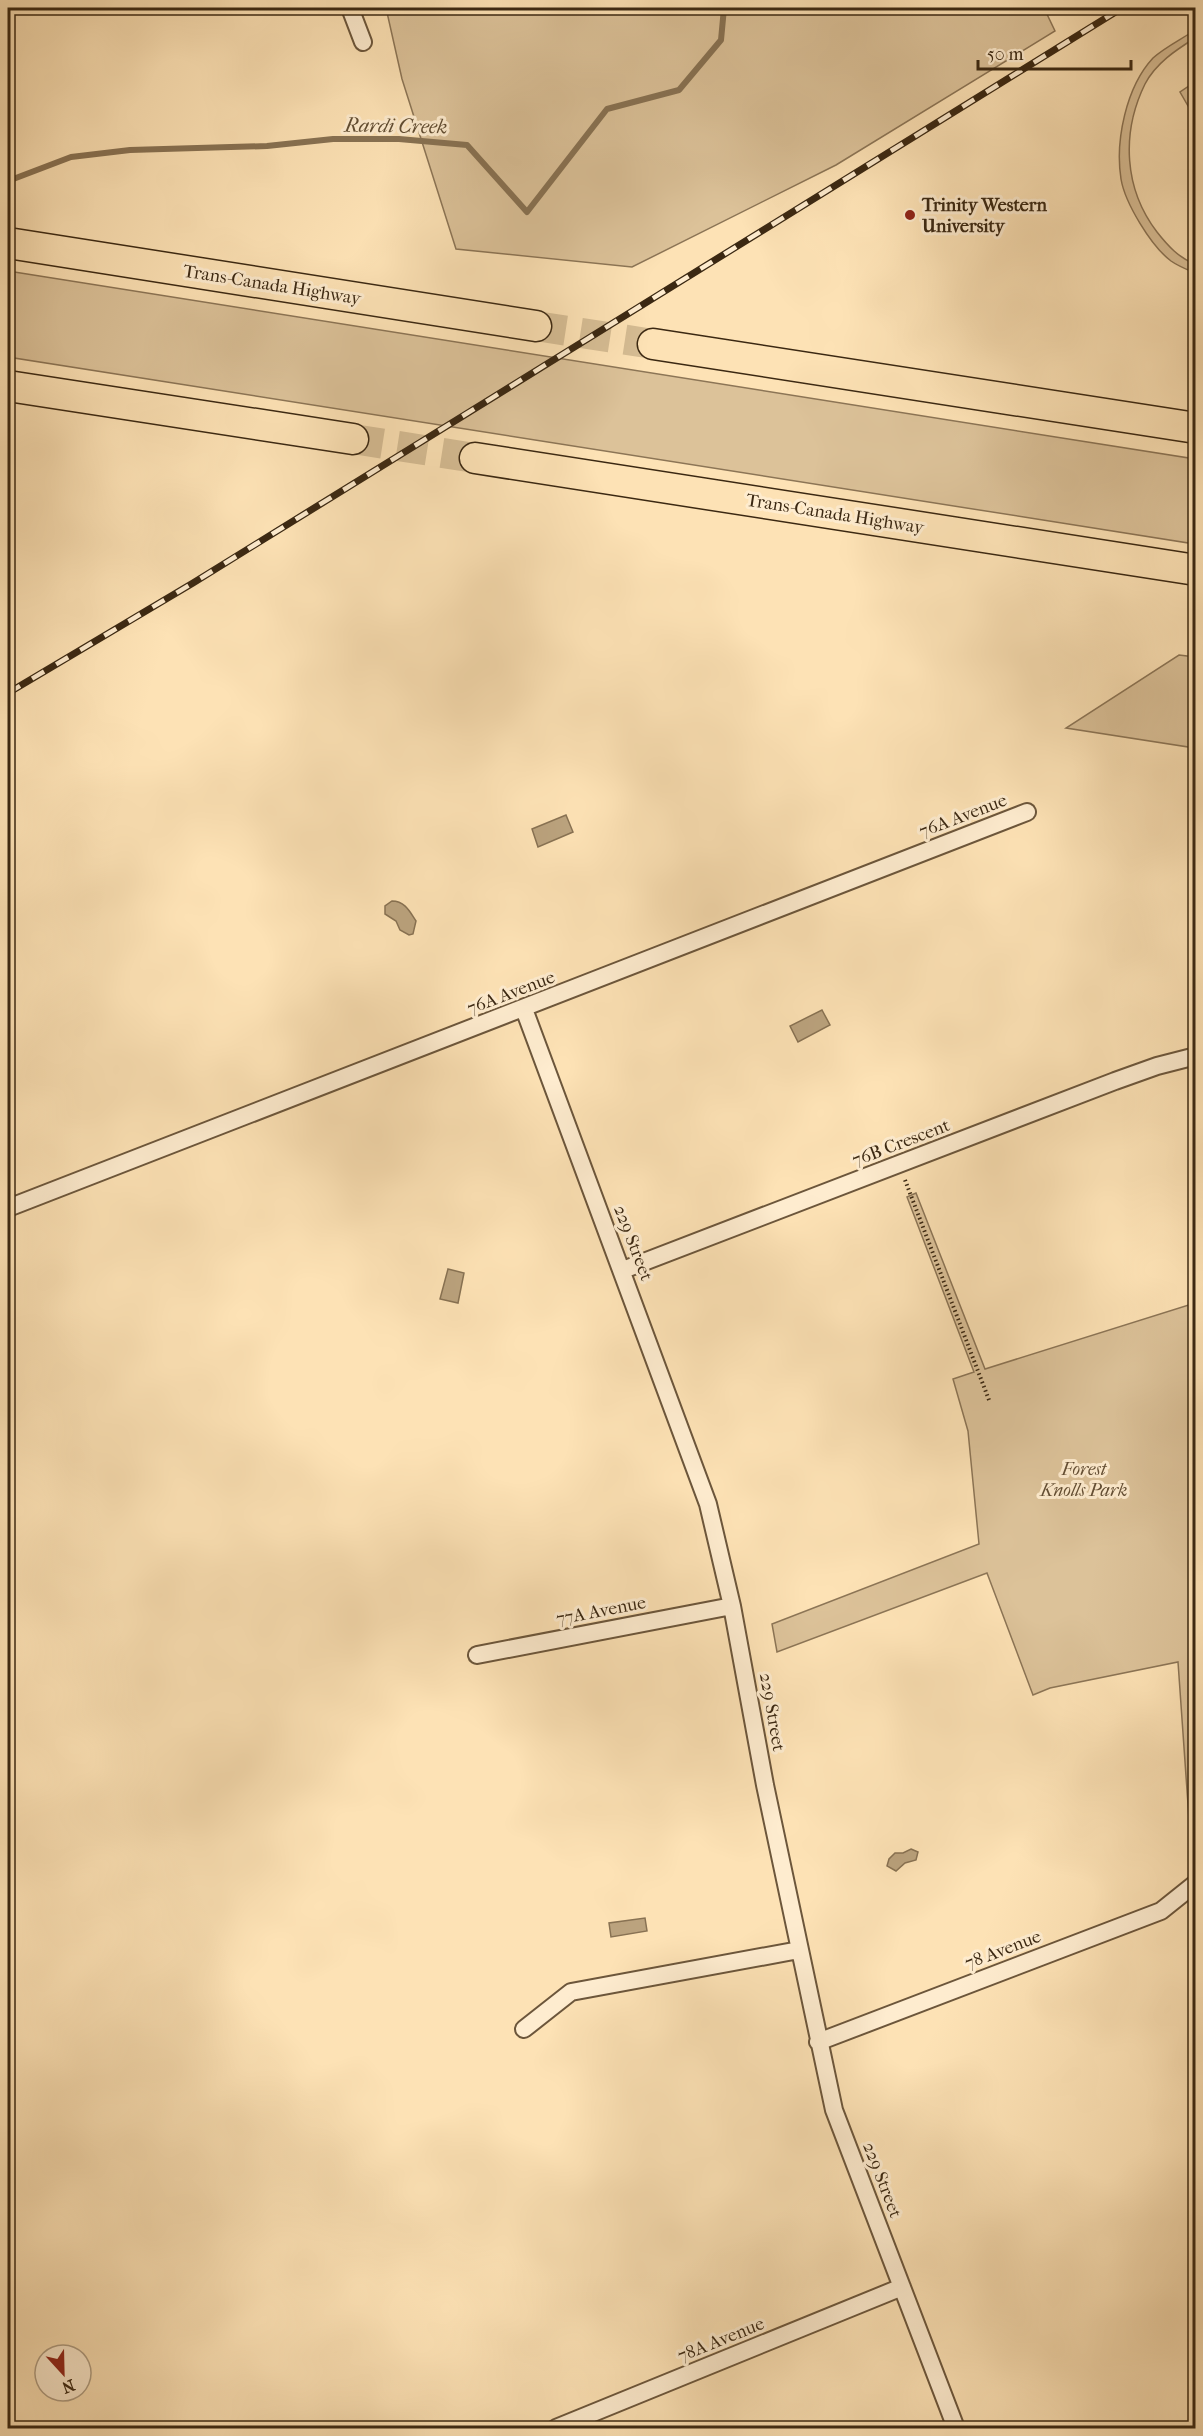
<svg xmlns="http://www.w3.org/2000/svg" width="1203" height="2436" font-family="'IM FELL French Canon',serif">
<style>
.green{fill:#dcc299;stroke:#8c7556;stroke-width:1.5}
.water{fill:#bba37e;stroke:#887253;stroke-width:1.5}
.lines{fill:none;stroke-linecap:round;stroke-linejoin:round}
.stream{stroke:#887253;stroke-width:6}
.highway-tunnel{stroke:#d6bd94;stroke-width:30;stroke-dasharray:30 15;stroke-linecap:butt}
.street-casing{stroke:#6c563b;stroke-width:20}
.highway-casing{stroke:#3b2812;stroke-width:33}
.path{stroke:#3b2812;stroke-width:4;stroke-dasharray:1.5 3;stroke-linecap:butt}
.street{stroke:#feeccf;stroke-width:16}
.highway{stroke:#fde2b5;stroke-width:30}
.rail-casing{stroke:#3b2812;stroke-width:7}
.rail{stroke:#feeccf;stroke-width:4.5;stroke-dasharray:14;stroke-linecap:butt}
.poi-dot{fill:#8f2418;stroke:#feeccf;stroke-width:2}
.labels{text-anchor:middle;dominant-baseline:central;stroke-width:6;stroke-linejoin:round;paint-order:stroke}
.poi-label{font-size:18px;font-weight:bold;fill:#3b2812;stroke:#feeccf;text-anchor:start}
.street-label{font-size:18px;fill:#3b2812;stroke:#feeccf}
.park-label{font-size:18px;font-style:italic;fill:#634e34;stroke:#feeccf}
.water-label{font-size:20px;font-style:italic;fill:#614d32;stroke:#feeccf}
</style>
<rect width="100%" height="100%" fill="#fde2b5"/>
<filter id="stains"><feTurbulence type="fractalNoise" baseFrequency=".00333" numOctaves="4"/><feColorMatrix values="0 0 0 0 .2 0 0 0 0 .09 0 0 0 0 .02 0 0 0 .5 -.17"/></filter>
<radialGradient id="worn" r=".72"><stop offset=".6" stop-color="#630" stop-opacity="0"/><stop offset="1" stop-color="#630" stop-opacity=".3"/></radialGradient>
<path class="green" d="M386,8H1044L1055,31L836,165L632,267L456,249L402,79Z
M1195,30V38C1176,50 1156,63 1145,84C1121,133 1124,189 1157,232C1168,246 1179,258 1195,264V273C1188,270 1178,266 1171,261C1151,246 1125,203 1121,179C1115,141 1126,87 1153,58C1165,47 1182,39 1195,30Z
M1195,82V118L1180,92Z
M8,271L1195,459V544L8,357Z
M1179,655L1195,657V748L1066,728Z
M916,1193L985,1369L1195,1303L1196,1658L1189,1659L1196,1742L1195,1832L1190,1833L1178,1662L1050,1688L1033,1695L987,1573L777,1652L772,1624L979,1544L968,1431L953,1379L974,1372L907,1197Z"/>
<path class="water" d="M566,815L573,832L538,847L532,829Z
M392,901C405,901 410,912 416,921L413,934L409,935L400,930L396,921L385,914V906Z
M822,1010L830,1025L798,1042L790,1026Z
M448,1269L464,1273L458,1303L440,1299Z
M911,1849L918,1852L916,1860L905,1863L896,1871L887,1866L889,1859L895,1853H903Z
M645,1918L647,1931L611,1937L609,1923Z"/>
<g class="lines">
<path class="stream" d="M8,181L71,157L130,150L267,146L333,139H399L467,145L527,212L607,109L679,90L721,40L724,8"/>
<path class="highway-tunnel" d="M536,326L653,344
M353,439L475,458"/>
<defs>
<path id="street" d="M350,8L363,42
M524,1009L708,1504L732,1606L765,1785L834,2110L956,2428
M8,1208L1027,812
M623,1270L1115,1081L1157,1066L1196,1056
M477,1655L732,1606
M524,2029L571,1992L799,1950
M818,2042L1161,1911L1196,1883
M556,2428L902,2287"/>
<path id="highway" d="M8,243L536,326
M653,344L1196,428
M8,386L353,439
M475,458L1196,570"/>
</defs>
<use href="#street" class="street-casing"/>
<use href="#highway" class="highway-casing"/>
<path class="path" d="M905,1180L989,1400"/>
<use href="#street" class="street"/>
<use href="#highway" class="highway"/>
<defs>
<path id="rail" d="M8,693L193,583L1122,8"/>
</defs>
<use href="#rail" class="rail-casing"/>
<use href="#rail" class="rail"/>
</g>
<circle class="poi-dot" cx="910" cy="215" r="6"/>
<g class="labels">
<g class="poi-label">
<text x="922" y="205">Trinity Western<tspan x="922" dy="21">University</tspan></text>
</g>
<g class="street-label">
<text transform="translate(272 285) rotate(9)">Trans-Canada Highway</text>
<text transform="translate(835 514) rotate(9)">Trans-Canada Highway</text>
<text transform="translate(963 816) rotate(-21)">76A Avenue</text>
<text transform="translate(511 993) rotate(-21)">76A Avenue</text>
<text transform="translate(901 1143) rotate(-21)">76B Crescent</text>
<text transform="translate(633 1243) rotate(69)">229 Street</text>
<text transform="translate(601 1611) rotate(-11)">77A Avenue</text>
<text transform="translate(772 1712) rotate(80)">229 Street</text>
<text transform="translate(1003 1950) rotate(-21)">78 Avenue</text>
<text transform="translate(882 2180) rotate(69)">229 Street</text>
<text transform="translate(721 2340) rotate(-22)">78A Avenue</text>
</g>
<g class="park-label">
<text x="1084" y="1469">Forest<tspan x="1084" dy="21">Knolls Park</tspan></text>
</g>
<g class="water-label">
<text transform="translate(396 126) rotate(1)">Rardi Creek</text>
</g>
</g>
<rect width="1203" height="2436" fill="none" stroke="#fde2b5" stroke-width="30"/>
<rect x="9" y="9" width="1185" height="2418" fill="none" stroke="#3b2812" stroke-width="3"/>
<rect x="15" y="15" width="1173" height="2406" fill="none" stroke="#3b2812" stroke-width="1.5"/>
<g transform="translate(63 2373) rotate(158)"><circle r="28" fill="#feeccf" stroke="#b09e83" stroke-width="1.5"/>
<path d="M0-4.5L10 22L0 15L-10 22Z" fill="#8f2418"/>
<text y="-9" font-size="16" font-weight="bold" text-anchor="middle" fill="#3b2812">N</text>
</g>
<path d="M978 60v9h153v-9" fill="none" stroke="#3b2812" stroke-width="3"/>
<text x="987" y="60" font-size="18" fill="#3b2812" stroke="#feeccf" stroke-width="4.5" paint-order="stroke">50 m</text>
<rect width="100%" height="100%" filter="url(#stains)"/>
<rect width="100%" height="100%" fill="url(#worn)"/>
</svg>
